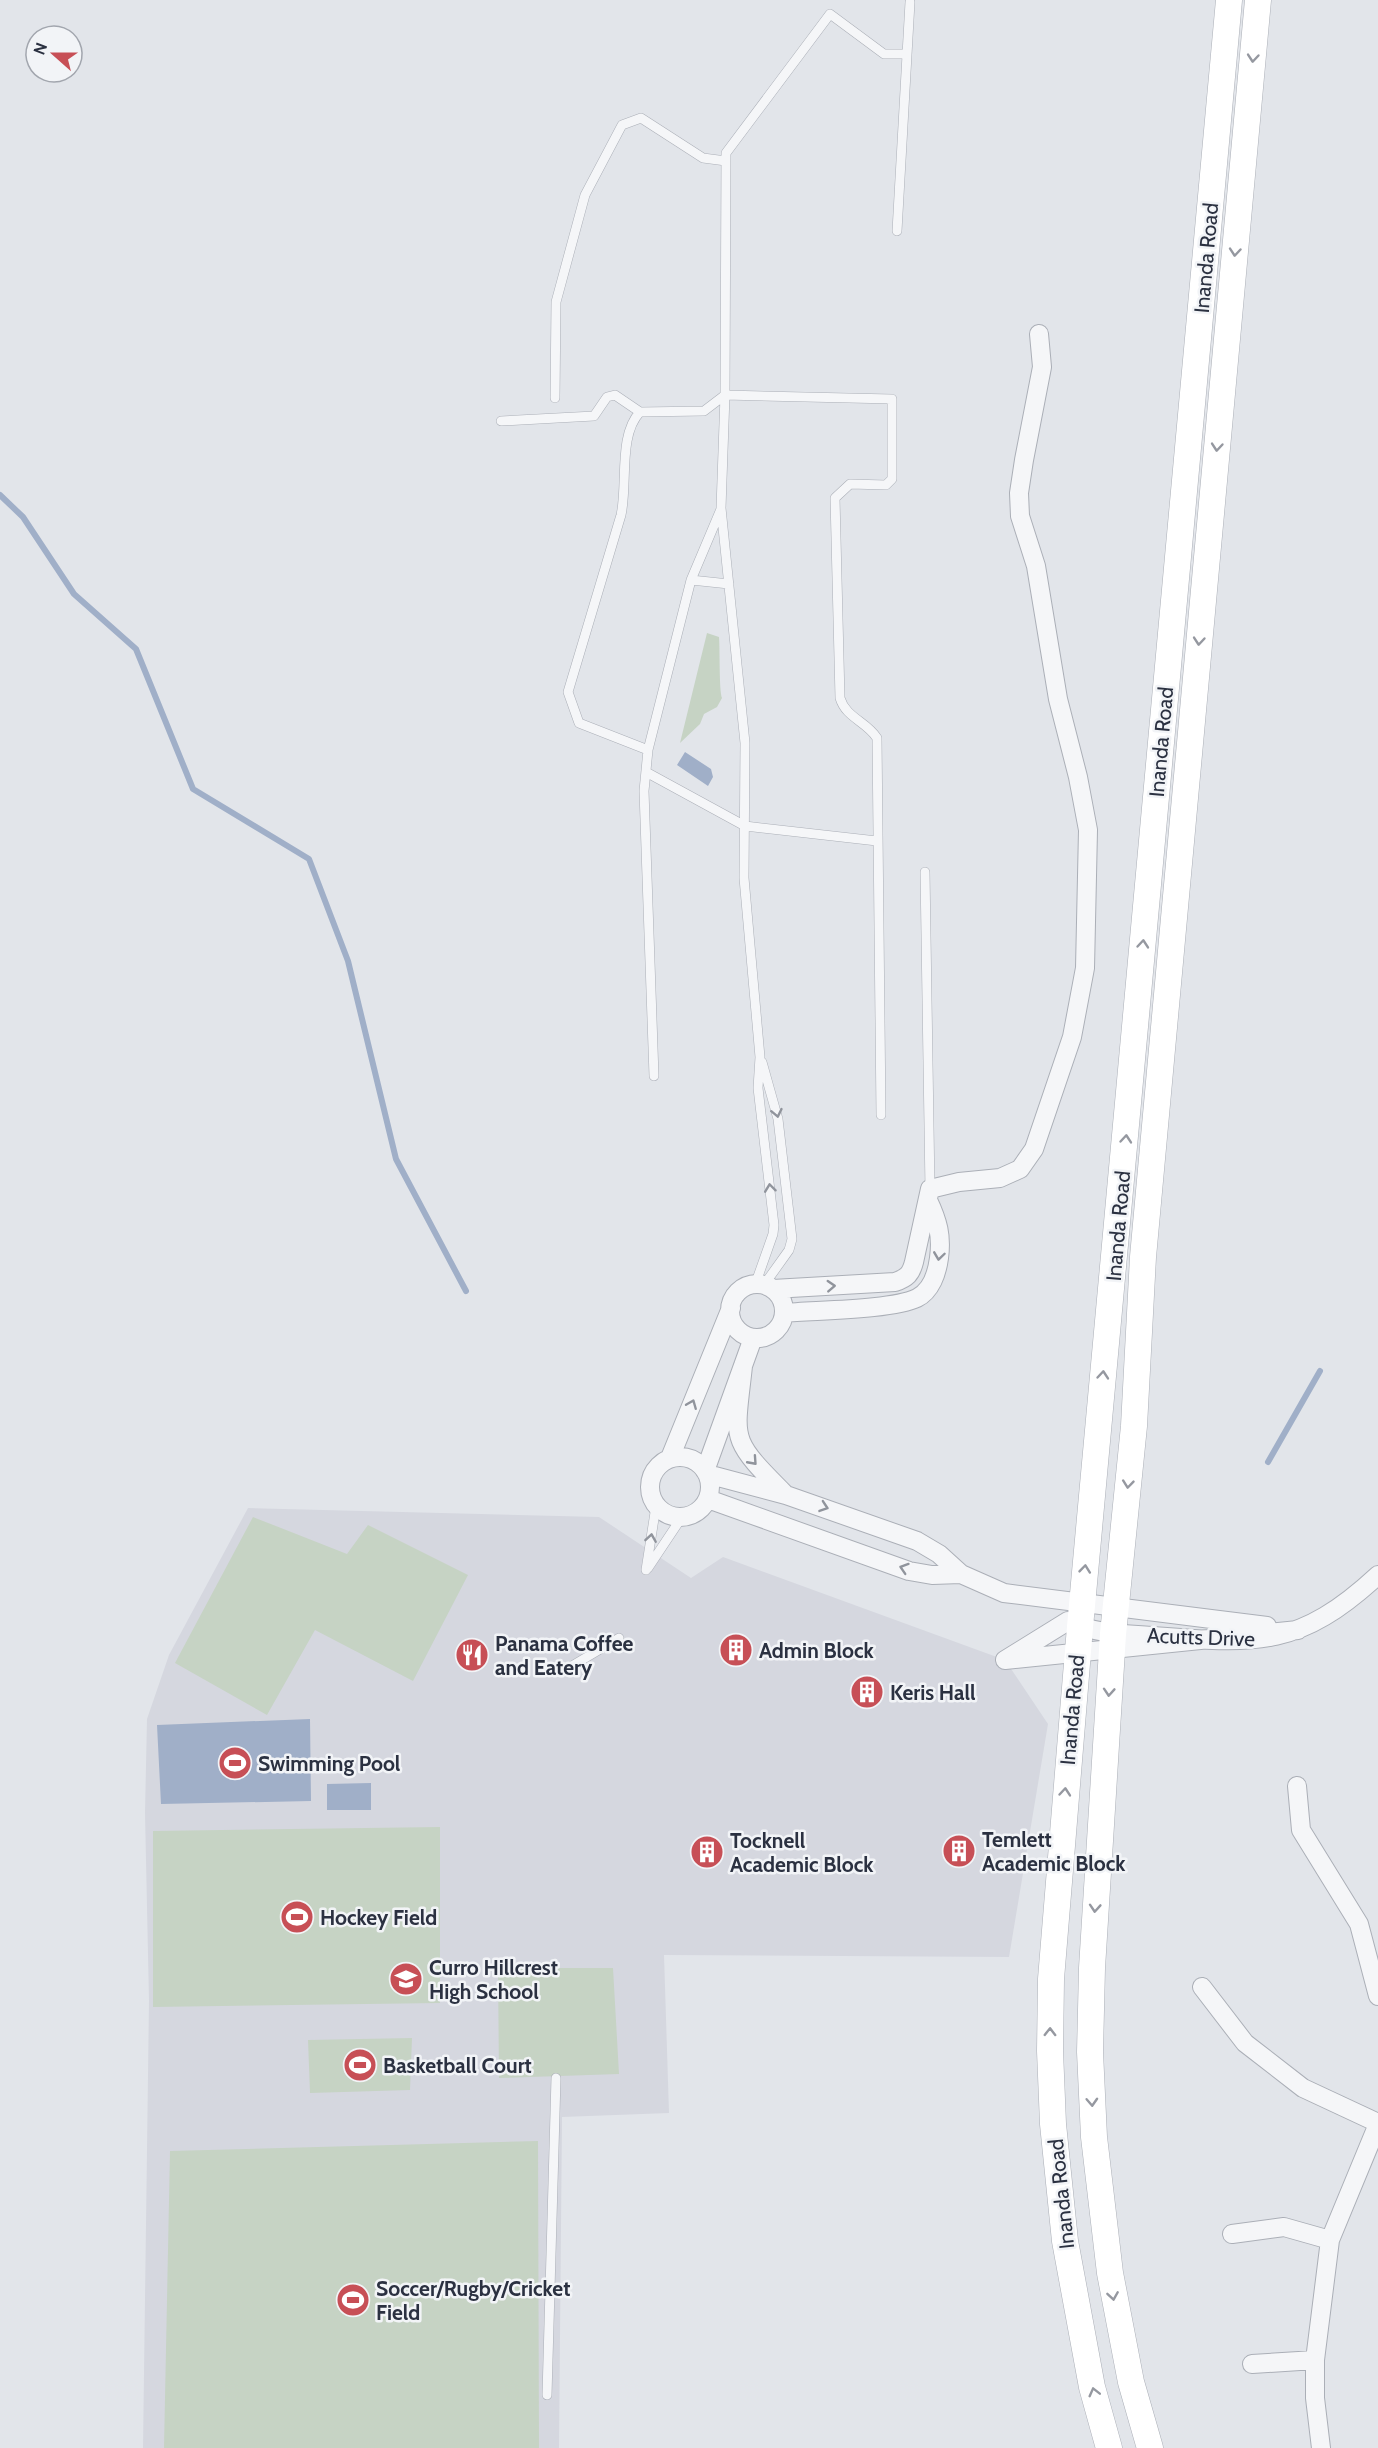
<svg xmlns="http://www.w3.org/2000/svg" width="1378" height="2448" font-family="Cabin,sans-serif">
<style>
.built{fill:#d5d7df}
.green{fill:#c6d3c4}
.water{fill:#a0afc8}
.lines{fill:none;stroke-linecap:round;stroke-linejoin:round}
.stream{stroke:#a0afc8;stroke-width:6}
.service-casing{stroke:#abafb7;stroke-width:10}
.minor-casing{stroke:#abafb7;stroke-width:20}
.secondary-casing{stroke:#abafb7;stroke-width:27}
.service{stroke:#f5f6f8;stroke-width:9}
.minor{stroke:#f5f6f8;stroke-width:18}
.secondary{stroke:#fff;stroke-width:26}
.oneway{stroke:#9598a0}
.oneway2{stroke:#90949c}
.labels{text-anchor:middle;dominant-baseline:central;stroke-width:5;stroke-linejoin:round;paint-order:stroke}
.street-label{font-size:21px;fill:#2b3141;stroke:#f2f4f7}
.poi-label{font-size:21px;font-weight:bold;fill:#2b3141;stroke:#f2f4f7;text-anchor:start}
</style>
<rect width="100%" height="100%" fill="#e2e5ea"/>
<path class="built" d="M248,1508L599,1517L691,1578L723,1557L1005,1660L1048,1724L1009,1957L664,1955L669,2113L562,2117L559,2448H143L149,2001L145,1813L147,1719L169,1655Z"/>
<path class="green" d="M707,633L719,637C720,650 719,690 722,698L717,707L704,714L700,724L680,743Z
M253,1517L347,1554L368,1525L468,1575L413,1681L315,1630L267,1715L175,1663Z
M440,1827V2003L153,2007V1831Z
M498,1968H613L619,2074L499,2078Z
M412,2038L410,2090L310,2093L308,2040Z
M538,2141L539,2448H164L170,2151Z"/>
<path class="water" d="M685,752L711,769L713,777L708,786L677,765Z
M310,1719L311,1801L161,1804L157,1725Z
M371,1783V1810H327V1784Z"/>
<g class="lines">
<path class="stream" d="M0,495L23,517L74,594L136,649L193,789L309,859L348,961L396,1159L466,1291
M1268,1462L1320,1371"/>
<defs>
<path id="service" d="M897,231L910,2
M555,398L556,302L585,195L622,125L641,118L703,158L726,161
M501,421L594,416L607,397L615,395L640,412
M691,580L729,584
M648,750L579,723L568,692L621,515C628,484 618,435 640,412L704,411L725,395L892,399V479L886,485L850,484L835,498L840,698C846,718 866,721 877,738L881,1115
M646,772L745,826L877,841
M925,872L930,1189
M762,1062L778,1119L792,1239L789,1250L764,1285
M654,1076L644,791L648,750L691,580L721,509
M755,1285L773,1234L774,1225L758,1088L760,1057L744,878L745,743L721,508L725,395L726,153L830,14L884,54H907
M648,1568L682,1517
M646,1570L656,1506
M565,1670L619,1638
M547,2395L556,2078"/>
<path id="minor" d="M730 1311a27 27 0 1 1 54 0a27 27 0 1 1-54 0Z
M773,1289L895,1282C907,1278 911,1274 914,1262L930,1189L959,1182L1000,1178L1020,1169L1034,1149L1072,1037L1085,968L1088,830L1078,777L1058,699L1036,566L1020,516L1019,493L1024,460L1042,367L1039,334
M784,1313C816,1310 892,1310 917,1298C931,1291 937,1273 939,1258C942,1236 938,1221 928,1200
M743,1366C735,1441 728,1437 784,1493
M650 1487a30 30 0 1 1 60 0a30 30 0 1 1-60 0Z
M670,1458L731,1308
M705,1471L753,1338
M707,1474L786,1495L917,1541L939,1554L961,1574L1004,1593L1267,1626
M708,1499L909,1571L932,1575L961,1574
M1298,1630L1005,1660L1068,1621C1095,1634 1124,1634 1153,1636C1256,1644 1298,1649 1378,1575
M1297,1786L1301,1830L1359,1924L1378,1996
M1202,1987L1245,2043L1303,2088L1378,2123
M1232,2234L1284,2227L1330,2240
M1252,2364L1315,2360
M1321,2448L1315,2398V2360L1330,2240L1378,2124"/>
<path id="secondary" d="M1109,2448L1092,2387L1065,2241L1053,2124L1050,2051L1051,1979L1080,1627L1229,0
M1150,2448L1131,2382L1110,2273L1094,2137L1090,2052L1092,1968L1113,1634L1134,1426L1143,1257L1258,0"/>
</defs>
<use href="#service" class="service-casing"/>
<use href="#minor" class="minor-casing"/>
<use href="#secondary" class="secondary-casing"/>
<use href="#service" class="service"/>
<use href="#minor" class="minor"/>
<use href="#secondary" class="secondary"/>
</g>
<defs><path id="oneway-chevron" d="M-2-3.5L2.5 0L-2 3.5" fill="none" stroke-width="1.6" stroke-linecap="round" stroke-linejoin="round" transform="scale(1.5)"/></defs>
<g class="oneway">
<use href="#oneway-chevron" transform="translate(1253 58) rotate(95)"/>
<use href="#oneway-chevron" transform="translate(1235 252) rotate(95)"/>
<use href="#oneway-chevron" transform="translate(1217 447) rotate(95)"/>
<use href="#oneway-chevron" transform="translate(1199 641) rotate(95)"/>
<use href="#oneway-chevron" transform="translate(1143 944) rotate(-85)"/>
<use href="#oneway-chevron" transform="translate(1126 1139) rotate(-85)"/>
<use href="#oneway-chevron" transform="translate(1103 1375) rotate(-85)"/>
<use href="#oneway-chevron" transform="translate(1128 1484) rotate(96)"/>
<use href="#oneway-chevron" transform="translate(1085 1569) rotate(-84)"/>
<use href="#oneway-chevron" transform="translate(1109 1692) rotate(94)"/>
<use href="#oneway-chevron" transform="translate(1065 1792) rotate(-85)"/>
<use href="#oneway-chevron" transform="translate(1095 1908) rotate(94)"/>
<use href="#oneway-chevron" transform="translate(1050 2032) rotate(-89)"/>
<use href="#oneway-chevron" transform="translate(1092 2102) rotate(87)"/>
<use href="#oneway-chevron" transform="translate(1113 2296) rotate(81)"/>
<use href="#oneway-chevron" transform="translate(1094 2392) rotate(-104)"/>
</g>
<g class="oneway2">
<use href="#oneway-chevron" transform="translate(777 1113) rotate(78)"/>
<use href="#oneway-chevron" transform="translate(770 1188) rotate(-97)"/>
<use href="#oneway-chevron" transform="translate(939 1256) rotate(98)"/>
<use href="#oneway-chevron" transform="translate(831 1286) rotate(-3)"/>
<use href="#oneway-chevron" transform="translate(692 1404) rotate(-68)"/>
<use href="#oneway-chevron" transform="translate(753 1461) rotate(48)"/>
<use href="#oneway-chevron" transform="translate(824 1507) rotate(19)"/>
<use href="#oneway-chevron" transform="translate(651 1538) rotate(-81)"/>
<use href="#oneway-chevron" transform="translate(904 1568) rotate(-162)"/>
</g>
<defs>
<symbol id="building-disc" viewBox="-11 -11 22 22"><circle r="9.5" fill="#c74f56" stroke="#f2f4f7"/><path d="M-4-6H4V6H1V3H-1V6H-4ZM-2.5-4.3h1.7v1.8h-1.7ZM.8-4.3h1.7v1.8H.8ZM-2.5-1h1.7V.8h-1.7ZM.8-1h1.7V.8H.8Z" fill="#fff"/></symbol>
<symbol id="restaurant-disc" viewBox="-11 -11 22 22"><circle r="9.5" fill="#c74f56" stroke="#f2f4f7"/><path d="M-5-6h1v4h1v-4h1v4h1v-4h1v5L-1.5 .5V6h-2V.5L-5-1ZM5-6V6H3V1.5H1.5Q1.5-4 5-6Z" fill="#fff"/></symbol>
<symbol id="stadium-disc" viewBox="-11 -11 22 22"><circle r="9.5" fill="#c74f56" stroke="#f2f4f7"/><path d="M0-5a6.5 5 0 1 0 0 10a6.5 5 0 1 0 0-10ZM-3.5-1.8h7v3.6h-7Z" fill="#fff"/></symbol>
<symbol id="school-disc" viewBox="-11 -11 22 22"><circle r="9.5" fill="#c74f56" stroke="#f2f4f7"/><path d="M0-5L7-2L0 1L-7-2ZM-4 1L0 2.5L4 1V4Q0 6-4 4Z" fill="#fff"/></symbol>
</defs>
<g fill-rule="evenodd">
<use href="#building-disc" x="717" y="1631" width="38" height="38"/>
<use href="#restaurant-disc" x="453" y="1636" width="38" height="38"/>
<use href="#building-disc" x="848" y="1673" width="38" height="38"/>
<use href="#stadium-disc" x="216" y="1744" width="38" height="38"/>
<use href="#building-disc" x="940" y="1832" width="38" height="38"/>
<use href="#building-disc" x="688" y="1833" width="38" height="38"/>
<use href="#stadium-disc" x="278" y="1898" width="38" height="38"/>
<use href="#school-disc" x="387" y="1960" width="38" height="38"/>
<use href="#stadium-disc" x="341" y="2046" width="38" height="38"/>
<use href="#stadium-disc" x="334" y="2281" width="38" height="38"/>
</g>
<g class="labels">
<g class="street-label">
<text transform="translate(1206 258) rotate(-85)">Inanda Road</text>
<text transform="translate(1161 742) rotate(-85)">Inanda Road</text>
<text transform="translate(1118 1226) rotate(-85)">Inanda Road</text>
<text transform="translate(1201 1637) rotate(2)">Acutts Drive</text>
<text transform="translate(1072 1710) rotate(-85)">Inanda Road</text>
<text transform="translate(1061 2194) rotate(-96)">Inanda Road</text>
</g>
<g class="poi-label">
<text x="495" y="1643">Panama Coffee<tspan x="495" dy="24">and Eatery</tspan></text>
<text x="759" y="1650">Admin Block</text>
<text x="890" y="1692">Keris Hall</text>
<text x="258" y="1763">Swimming Pool</text>
<text x="982" y="1839">Temlett<tspan x="982" dy="24">Academic Block</tspan></text>
<text x="730" y="1840">Tocknell<tspan x="730" dy="24">Academic Block</tspan></text>
<text x="320" y="1917">Hockey Field</text>
<text x="429" y="1967">Curro Hillcrest<tspan x="429" dy="24">High School</tspan></text>
<text x="383" y="2065">Basketball Court</text>
<text x="376" y="2288">Soccer/Rugby/Cricket<tspan x="376" dy="24">Field</tspan></text>
</g>
</g>
<g transform="translate(54 54) rotate(291)"><circle r="28" fill="#f2f4f7" stroke="#a2a6ae" stroke-width="1.5"/>
<path d="M0-4.5L10 22L0 15L-10 22Z" fill="#c74f56"/>
<text y="-9" font-size="16" font-weight="bold" text-anchor="middle" fill="#2b3141">N</text>
</g>
</svg>
